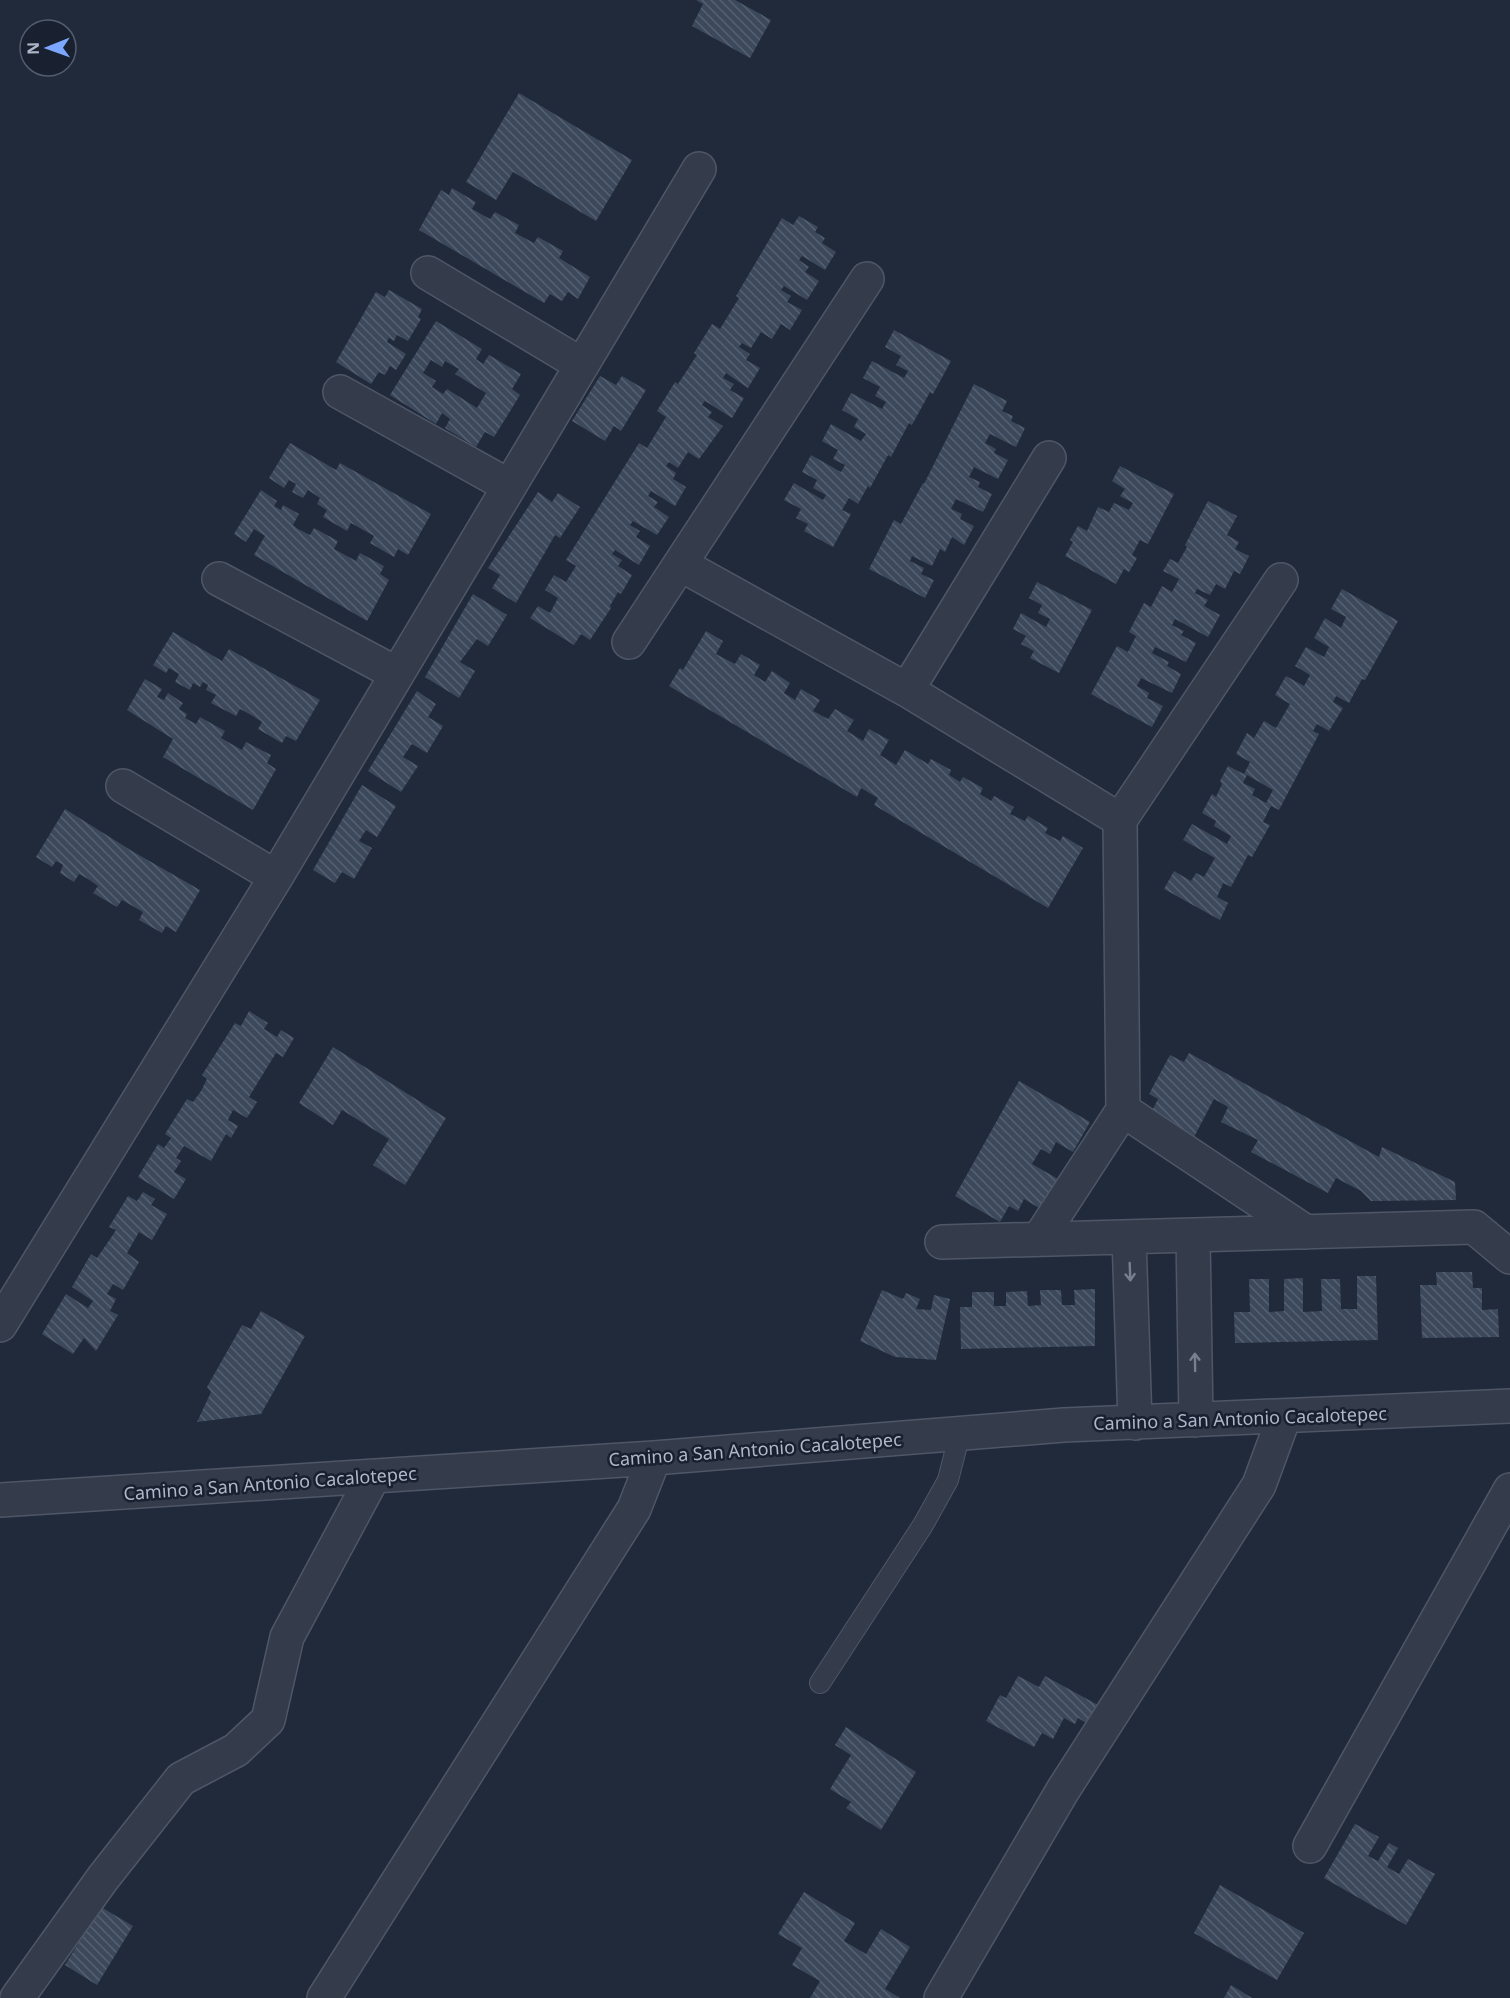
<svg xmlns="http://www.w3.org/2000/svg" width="1510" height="1998" font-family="'Noto Sans',sans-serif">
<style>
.building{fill:url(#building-back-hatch);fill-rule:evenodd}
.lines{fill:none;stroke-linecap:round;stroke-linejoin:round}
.service-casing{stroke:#4f5766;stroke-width:22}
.minor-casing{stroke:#4f5766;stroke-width:36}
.service{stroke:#343c4c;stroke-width:20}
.minor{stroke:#343c4c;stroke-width:33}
.oneway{stroke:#788090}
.labels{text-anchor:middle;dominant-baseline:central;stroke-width:5;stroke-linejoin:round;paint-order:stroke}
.street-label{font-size:18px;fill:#afb7c8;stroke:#192130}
</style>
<defs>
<pattern id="building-back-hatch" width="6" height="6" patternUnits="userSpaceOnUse" patternTransform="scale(1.5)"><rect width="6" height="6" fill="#3c485b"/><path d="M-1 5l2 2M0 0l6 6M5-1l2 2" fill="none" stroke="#566071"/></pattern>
</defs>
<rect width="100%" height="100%" fill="#202a3b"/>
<path class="building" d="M696,0H735L771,20L750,58L692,26L703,4Z
M519,93L632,160L596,221L513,172L496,200L466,182Z
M452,188L476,202L472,209L490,219L495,212L519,225L515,233L534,243L538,237L563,251L559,258L590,277L578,299L568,292L562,301L550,294L544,303L419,230L441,190L449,195Z
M799,216L818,227L815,232L825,238L822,243L836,252L825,270L802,256L799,260L809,267L805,272L819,281L807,300L784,286L781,290L791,296L787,302L802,310L790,330L781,324L772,339L761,332L751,348L742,343L739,347L750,354L746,360L760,368L748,388L726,373L723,378L734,384L730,390L744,398L732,418L705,401L702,405L712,412L708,417L723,426L699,459L688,452L678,468L669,462L666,466L676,473L673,479L686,487L675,506L651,491L648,496L658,502L654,507L669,517L657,535L633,521L630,525L640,531L636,537L650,546L639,565L615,550L612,554L622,560L618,566L632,575L621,594L618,592L610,606L611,608L590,640L581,634L574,645L530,618L538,606L550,613L558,598L545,590L554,575L566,582L576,566L566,560L639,443L647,448L666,417L657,411L675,382L678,384L697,355L694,353L712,324L720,329L739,298L736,296L782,218L793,225Z
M389,290L422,309L418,317L421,319L408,341L397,335L394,341L389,338L387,342L406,354L396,370L390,366L385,375L379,372L371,384L336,362L376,292L385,297Z
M436,321L482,349L476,359L483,364L489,355L521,374L512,389L520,395L494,437L485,432L476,447L445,428L450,419L442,413L436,424L390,395ZM431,360L442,367L445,361L459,369L455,374L486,393L477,408L447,389L443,394L432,387L436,381L423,373Z
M894,330L951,361L933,394L930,392L912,425L909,423L891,457L888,455L870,488L868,486L858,504L849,498L842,510L851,514L833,547L804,531L808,524L796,518L801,509L784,500L794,483L823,500L826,495L813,488L817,480L802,472L811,455L841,472L845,465L833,459L838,450L822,441L831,424L861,441L866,434L854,427L858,419L842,410L851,393L882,409L886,402L875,396L880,387L863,378L872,361L904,378L908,371L896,365L901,356L885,347Z
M600,376L616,385L622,376L646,390L621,431L614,426L605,441L572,421Z
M974,384L1007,401L1002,411L1013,416L1011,421L1025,428L1016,447L990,434L985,443L996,449L994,453L1008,460L998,479L974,467L969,477L980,482L978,487L992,494L983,512L956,499L951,509L962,514L960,519L974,526L964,545L952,537L945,552L940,549L932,566L912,556L910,561L924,568L921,574L934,580L925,598L869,569L894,520L901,524L923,483L924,484Z
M290,443L336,470L340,463L431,514L408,555L398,549L394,557L370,543L374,536L351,523L347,531L323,517L327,510L317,504L320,498L308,490L303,498L292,492L296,484L289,480L284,488L269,478Z
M1120,466L1174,494L1148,544L1140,540L1132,555L1137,558L1129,572L1124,569L1116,584L1065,556L1073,542L1070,540L1078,526L1087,531L1098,507L1109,512L1114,503L1129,510L1133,503L1120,496L1125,489L1112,481Z
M261,490L277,501L274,506L281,510L283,505L299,514L293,525L298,529L310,535L314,528L338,541L334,549L356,561L360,553L384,566L380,574L389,580L367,621L254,555L265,536L254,529L246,542L234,534Z
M538,492L552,502L558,493L580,507L560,538L555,535L516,603L492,588L500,575L488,568Z
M1208,501L1237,516L1227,535L1239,542L1235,549L1249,556L1240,574L1234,571L1225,589L1216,584L1210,595L1197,589L1195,593L1208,600L1204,606L1220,615L1208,637L1175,619L1172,625L1184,631L1181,635L1196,643L1186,662L1155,647L1152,653L1169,662L1167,666L1181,674L1172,693L1141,678L1137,686L1149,693L1147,698L1163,706L1152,727L1091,694L1117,646L1128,652L1136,636L1129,632L1144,603L1151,607L1162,586L1172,592L1179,579L1163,571L1170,559L1178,563L1187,547L1185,545Z
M1037,582L1092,610L1059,673L1030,658L1034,651L1021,644L1026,636L1013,629L1021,613L1046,627L1050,619L1038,613L1042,605L1029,598Z
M1342,589L1398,621L1365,680L1362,679L1349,703L1336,696L1333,702L1343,708L1329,731L1317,724L1313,731L1319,734L1279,810L1271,806L1263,822L1270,825L1252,857L1248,855L1231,887L1223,883L1222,886L1217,897L1228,903L1220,920L1164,889L1174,871L1191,881L1196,873L1204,877L1215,858L1183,840L1192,824L1227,844L1231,836L1214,826L1216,821L1202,813L1212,794L1216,797L1222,784L1220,781L1228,766L1244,774L1250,762L1236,754L1247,733L1254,738L1264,721L1276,728L1290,704L1275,695L1286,676L1304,686L1310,675L1295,666L1306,647L1324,657L1329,647L1314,638L1325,618L1341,628L1346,617L1331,609ZM1247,775L1273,790L1266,803L1252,795L1255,789L1243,783Z
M473,594L507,615L488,646L477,639L460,662L475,671L459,698L425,677Z
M706,631L723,641L716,654L735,664L741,654L760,665L754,675L765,682L772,671L790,683L784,693L795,700L801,689L820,700L813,711L828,719L835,709L854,720L847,731L863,741L869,729L889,740L880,755L896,765L905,750L928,764L931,759L951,770L949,775L960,782L963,777L983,788L980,794L991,801L994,796L1014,807L1010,814L1025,821L1028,816L1048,828L1045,833L1060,841L1063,836L1083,848L1048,908L874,805L878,798L861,788L857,797L669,686L680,668L683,670Z
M173,632L222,661L229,649L320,700L296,741L286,736L282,743L258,729L262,722L253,716L240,709L236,716L211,703L216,695L206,690L208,685L203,682L200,687L193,683L190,690L175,682L179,674L169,668L166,673L153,665Z
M145,679L162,689L157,697L164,700L168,693L183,703L179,709L187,714L185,718L196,724L200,717L225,731L221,738L242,750L246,742L271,755L267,763L276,769L253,810L163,757L173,739L127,710Z
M417,691L436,704L428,717L443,726L427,753L412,744L403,757L418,766L401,792L368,771Z
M362,785L396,806L377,837L366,830L359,841L372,848L354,879L342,872L335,883L313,870Z
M65,809L132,851L200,890L176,932L166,926L162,933L139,920L143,912L122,900L117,907L93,893L98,886L88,879L79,874L74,882L60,873L63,865L56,861L52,867L36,857Z
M249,1011L268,1023L264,1029L277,1037L281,1030L294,1038L283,1057L276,1053L249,1097L257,1102L247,1118L233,1110L228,1120L238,1126L231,1138L226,1134L211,1161L184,1146L176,1158L181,1161L174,1172L186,1179L174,1199L138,1177L158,1144L164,1148L171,1138L165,1134L187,1099L193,1102L201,1091L207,1079L202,1075L235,1023L241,1026Z
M333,1047L446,1118L405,1185L373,1165L389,1139L342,1110L333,1125L299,1103Z
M1189,1053L1379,1157L1382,1147L1455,1182L1456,1200L1371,1201L1361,1191L1336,1178L1328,1193L1251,1152L1258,1140L1221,1122L1228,1107L1214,1099L1193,1139L1150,1115L1158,1099L1149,1094L1170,1055L1184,1062Z
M1019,1081L1090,1122L1073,1152L1056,1142L1050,1154L1041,1149L1032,1164L1058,1179L1041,1209L1024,1199L1018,1211L1009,1206L1000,1222L955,1196Z
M143,1192L155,1199L151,1205L167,1214L152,1240L139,1232L127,1253L139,1262L123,1290L113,1284L107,1294L116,1299L110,1311L118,1315L96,1351L84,1338L73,1354L42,1334L66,1294L88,1308L93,1301L72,1287L91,1254L97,1258L108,1242L116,1230L109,1227L128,1196L137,1201Z
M1436,1272H1472L1473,1288H1482V1310L1498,1309L1499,1337L1422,1338L1420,1285H1437Z
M1357,1276H1376L1378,1340L1235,1343L1234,1312H1250L1249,1279H1269V1312L1284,1311V1279L1303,1278V1312L1322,1311L1321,1279H1340L1341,1309H1357Z
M1095,1289V1346L961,1349L960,1307H972V1292H994V1306H1006V1292L1027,1291L1028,1306L1041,1305L1040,1290H1061L1062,1305H1075L1074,1290Z
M882,1290L903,1299L906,1293L920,1299L916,1309L931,1310L934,1295L950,1299L936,1360L895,1357L860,1341Z
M261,1311L305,1336L261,1414L197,1422L211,1392L207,1387L242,1325L251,1329Z
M1018,1676L1039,1687L1045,1676L1098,1705L1088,1724L1078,1718L1075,1724L1064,1718L1053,1739L1042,1733L1034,1747L986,1721L1000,1695L1006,1698Z
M846,1727L916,1772L881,1830L846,1808L851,1802L830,1789L851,1755L835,1745Z
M1355,1824L1379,1837L1368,1856L1378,1861L1389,1843L1398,1848L1387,1867L1399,1874L1408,1859L1435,1874L1406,1925L1324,1878Z
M1220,1885L1304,1933L1277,1980L1194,1933Z
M804,1892L855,1923L844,1941L866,1954L881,1929L910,1947L885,1989L900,1998H810L820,1981L792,1965L802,1948L778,1934Z
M101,1907L133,1926L97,1985L65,1965Z
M1231,1985L1252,1998H1224Z"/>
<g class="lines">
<defs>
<path id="service" d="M820,1683L923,1525L948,1480L960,1433"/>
<path id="minor" d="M428,273L582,365
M340,392L509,486
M680,564L907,690L1120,820
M219,579L397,674
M629,642L867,279
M907,690L1049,458
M123,786L276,877
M1123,1110L1306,1232
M1193,1235L1196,1420
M1129,1237L1135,1423
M1039,1239L1123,1110L1120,820L1281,580
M942,1242L1474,1227L1510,1257
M0,1325L276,877L699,169
M0,1500L654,1458L1064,1425L1510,1406
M1310,1846L1510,1490
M17,1998L103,1878L181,1779L236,1750L268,1720L287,1637L373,1477
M324,1998L634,1509L654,1458
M941,1998L1063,1790L1259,1485L1284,1417"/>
</defs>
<use href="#service" class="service-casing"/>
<use href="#minor" class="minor-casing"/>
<use href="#service" class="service"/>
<use href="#minor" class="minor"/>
</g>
<defs><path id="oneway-shaft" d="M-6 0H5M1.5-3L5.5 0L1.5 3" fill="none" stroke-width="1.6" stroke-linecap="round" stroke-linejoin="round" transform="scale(1.5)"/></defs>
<g class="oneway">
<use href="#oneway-shaft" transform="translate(1130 1272) rotate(88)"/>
<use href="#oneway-shaft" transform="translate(1195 1362) rotate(-91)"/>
</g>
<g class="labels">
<g class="street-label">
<text transform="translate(1240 1418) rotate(-2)">Camino a San Antonio Cacalotepec</text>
<text transform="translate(755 1449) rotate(-4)">Camino a San Antonio Cacalotepec</text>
<text transform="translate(270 1483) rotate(-4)">Camino a San Antonio Cacalotepec</text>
</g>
</g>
<g transform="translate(48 48) rotate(269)"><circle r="28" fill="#192130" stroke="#555d6d" stroke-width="1.5"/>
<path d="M0-4.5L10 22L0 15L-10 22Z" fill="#7da7ff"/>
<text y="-9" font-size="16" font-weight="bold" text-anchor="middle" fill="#afb7c8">N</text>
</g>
</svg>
